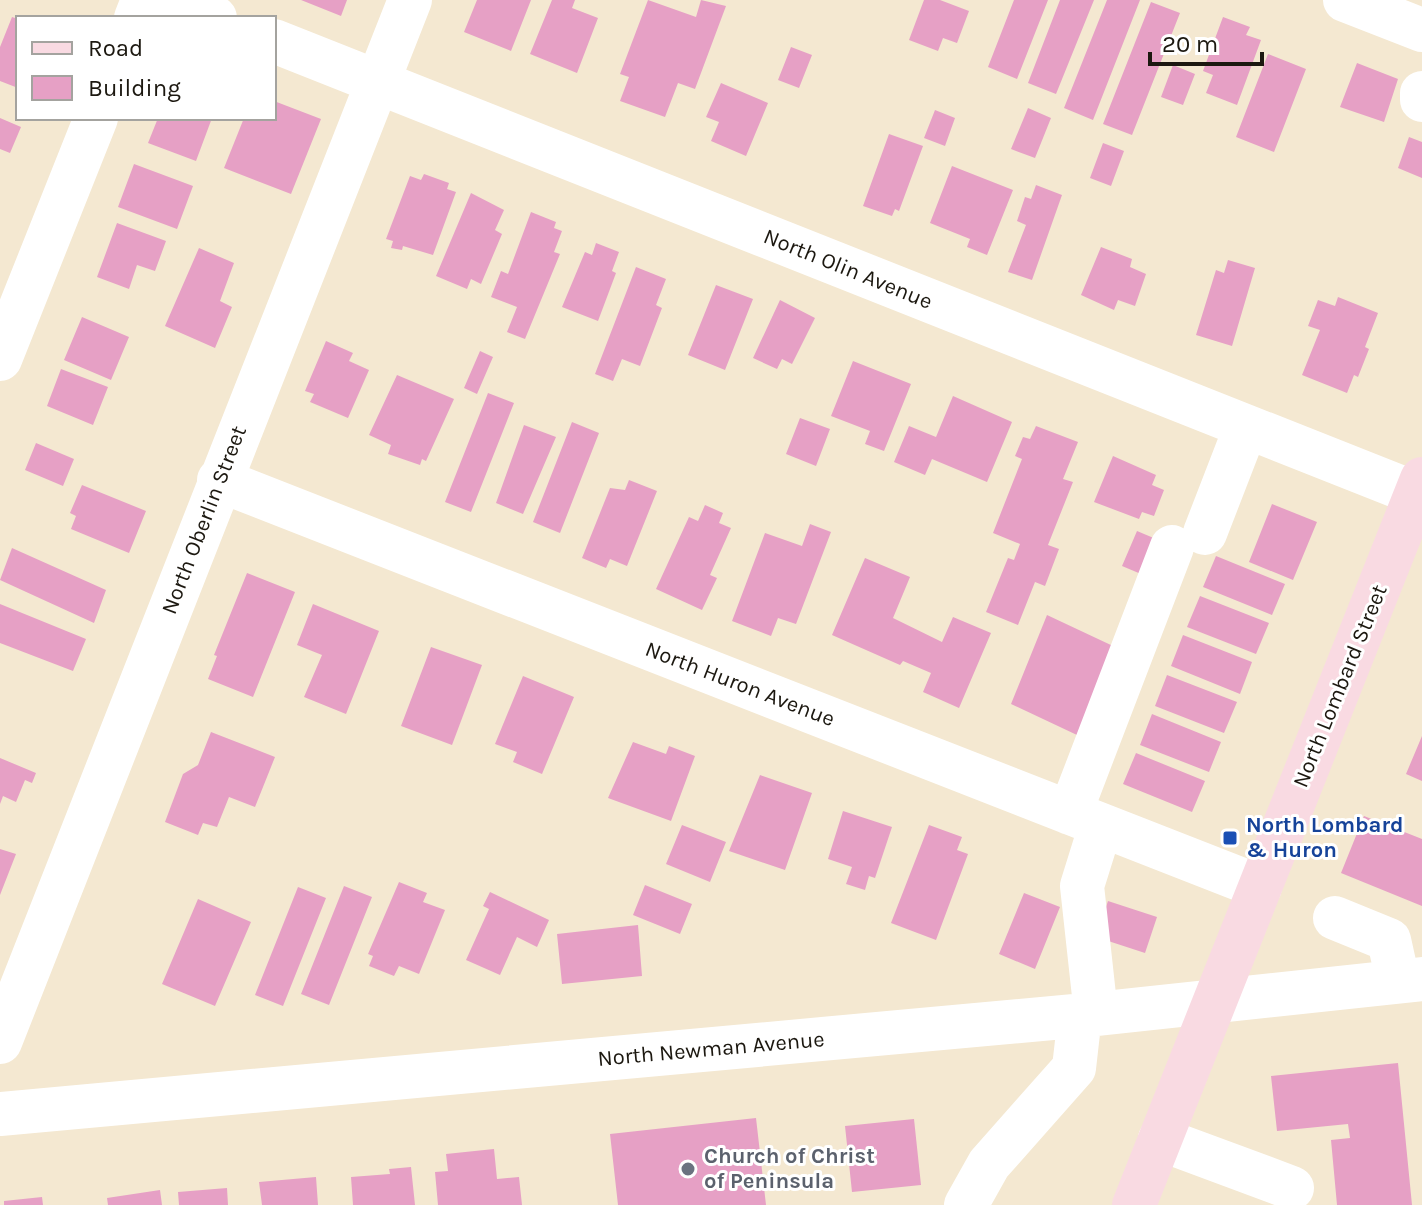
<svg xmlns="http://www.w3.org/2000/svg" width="1422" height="1205" font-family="Karla,sans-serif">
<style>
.building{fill:#e6a0c5}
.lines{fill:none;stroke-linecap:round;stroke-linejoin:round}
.minor{stroke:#fff;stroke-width:44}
.major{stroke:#f9dae2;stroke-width:44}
.transit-dot{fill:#1a4fb4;stroke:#fff;stroke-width:3}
.worship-dot{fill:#6b7280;stroke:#fff;stroke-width:3}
.labels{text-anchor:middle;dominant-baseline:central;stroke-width:6;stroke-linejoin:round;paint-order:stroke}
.street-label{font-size:22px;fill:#1c1810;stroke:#fff}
.transit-label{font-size:22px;font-weight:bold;fill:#164399;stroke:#fff;text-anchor:start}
.worship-label{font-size:22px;font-weight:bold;fill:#5b616d;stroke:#fff;text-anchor:start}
</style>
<rect width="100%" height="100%" fill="#f4e8d1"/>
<path class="building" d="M301,0H347L341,16Z
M477,0H531L511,51L464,32Z
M552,0H575L572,8L598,18L577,73L530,54Z
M648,0L696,17L701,0L726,6L695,89L678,83L665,117L620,101L629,77L620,74Z
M924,0H940L969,11L957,43L943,38L938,51L909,40Z
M1014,0H1048L1017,79L988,67Z
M1060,0H1094L1056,94L1028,83Z
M1107,0H1140L1093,120L1064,108Z
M1151,2L1180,13L1132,135L1103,124Z
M12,17L18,19V88L0,81V47Z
M1223,17L1250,27L1246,35L1261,40L1237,105L1206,93L1213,75L1203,71Z
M791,47L812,55L799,88L778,80Z
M1268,54L1306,69L1274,152L1236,137Z
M1357,63L1398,79L1384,122L1340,107Z
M1173,65L1195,74L1183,105L1161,97Z
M721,83L768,103L746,156L711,141L719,122L706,117Z
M274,101L321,119L291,194L224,168L244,118H274Z
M1028,108L1051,118L1035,158L1011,149Z
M935,110L955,118L945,146L924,138Z
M0,118L21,127L10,153L0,149Z
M158,118H212L196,161L148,143Z
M889,134L923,146L899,211L895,209L892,216L863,206Z
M1409,137L1422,142V178L1398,168Z
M1103,143L1124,151L1111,186L1090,178Z
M134,164L193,186L177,229L118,207Z
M952,166L1013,190L987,255L967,247L970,239L930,223Z
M424,174L449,183L447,189L456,192L433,255L403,246L402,250L391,248L393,241L386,239L410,176L421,180Z
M1036,185L1062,195L1032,280L1008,272L1026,225L1017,221L1025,197L1031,199Z
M471,193L504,210L495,230L502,234L481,284L471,279L467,289L436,276Z
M531,212L556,222L554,228L562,231L554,252L560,254L525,339L507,332L517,307L491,297L501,271L508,274Z
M117,223L166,241L155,271L137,265L129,289L97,277Z
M596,243L619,252L612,271L616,273L598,321L562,307L585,252L592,255Z
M1101,247L1132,259L1130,267L1146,274L1135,306L1118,300L1114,310L1081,295Z
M199,248L234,263L220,301L232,307L215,348L165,326Z
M1228,260L1255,268L1232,346L1196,335L1216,270L1224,273Z
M636,267L666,279L656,305L662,308L640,366L622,359L613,381L595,374Z
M716,285L753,299L725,370L688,355Z
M1338,297L1378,313L1365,347L1369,349L1358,377L1354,375L1347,393L1302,375L1320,330L1308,326L1318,300L1335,306Z
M780,300L815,318L792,364L782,359L777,369L753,358Z
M82,317L129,337L111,380L64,360Z
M326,341L353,353L349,361L369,370L348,418L310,402L314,394L305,391Z
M480,351L493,357L477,394L464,388Z
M853,361L911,384L884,451L865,444L870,431L831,416Z
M61,369L108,387L93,425L47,406Z
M397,375L454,399L426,461L422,459L420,465L388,454L391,445L369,435Z
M488,393L514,403L471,512L445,502Z
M953,396L1012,422L987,482L932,459L925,475L894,462L909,426L936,437Z
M800,418L830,429L816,466L786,454Z
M572,422L599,433L560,533L533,522Z
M524,425L556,437L523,514L496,503Z
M1036,426L1078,442L1063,479L1073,482L1048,545L1059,549L1045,586L1035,582L1018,625L986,612L1008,558L1014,560L1020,544L993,533L1022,459L1015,456L1023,437L1030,439Z
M36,443L74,459L63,486L25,470Z
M1113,456L1156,475L1152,485L1164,490L1154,516L1142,512L1139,519L1094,502Z
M629,480L657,491L627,566L610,559L606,568L582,558L610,488L625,490Z
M82,485L146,511L129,553L71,529L76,516L70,513Z
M1272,504L1317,522L1293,580L1249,562Z
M705,505L723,513L719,523L731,528L710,575L717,578L702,610L656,589L689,517L698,521Z
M810,524L831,532L796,624L778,618L771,636L732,621L765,533L802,546Z
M1137,531L1156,539L1141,574L1122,566Z
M12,548L106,590L94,623L0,580Z
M1216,556L1285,584L1272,615L1203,587Z
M865,558L910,577L893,618L942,642L953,617L991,633L959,708L923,692L931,673L903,661L900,665L832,635Z
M247,573L295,592L253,697L208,679L217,656L214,655Z
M1200,596L1269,623L1256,654L1187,627Z
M0,604L86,639L73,671L0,643Z
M313,604L379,631L346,714L304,697L322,655L297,645Z
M1047,615L1113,646L1077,735L1011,704Z
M1183,635L1252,662L1240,694L1171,666Z
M431,647L482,665L452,745L401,726Z
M1167,675L1237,702L1224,733L1155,706Z
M523,676L574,697L542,774L513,762L517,752L495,744Z
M1152,714L1221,742L1209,772L1140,745Z
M211,732L275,757L255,807L229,797L217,827L203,823L198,835L165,822L183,774L198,765Z
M1422,736V781L1406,774Z
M633,742L666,754L669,746L695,756L671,821L608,798Z
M1136,753L1205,781L1192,812L1123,784Z
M0,758L36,773L32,783L25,780L16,802L3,796L0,804Z
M760,775L812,793L785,870L729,851Z
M843,811L892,827L875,878L869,876L865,890L846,884L852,867L828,859Z
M1364,816L1422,839V906L1341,873Z
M682,825L726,842L710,882L666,864Z
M929,825L962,837L957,850L968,854L936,940L891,923Z
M0,849L16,854L0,895Z
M399,882L427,893L423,902L445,910L419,974L399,966L394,976L369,966L373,956L368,954Z
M645,885L692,904L680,934L633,915Z
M344,886L372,897L329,1005L301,994Z
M298,887L326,898L283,1006L255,995Z
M490,892L549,920L537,947L517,937L500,975L466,960L489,909L483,906Z
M1024,893L1060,907L1035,969L999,954Z
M198,899L251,922L215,1006L162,984Z
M1108,901L1157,917L1145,953L1096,937Z
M638,925L642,976L562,984L557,934Z
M1398,1063L1412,1205H1337L1331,1140L1350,1138L1348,1124L1277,1131L1271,1076Z
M756,1118L766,1205H618L610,1134Z
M914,1119L921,1185L852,1192L845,1126Z
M494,1149L497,1179L519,1177L522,1205H438L435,1172L448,1171L446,1154Z
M411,1167L415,1205H353L351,1177L390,1174L389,1169Z
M316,1177L318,1205H262L259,1182Z
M227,1188L228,1205H179L178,1192Z
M160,1190L162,1205H108L107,1198Z
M42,1197L43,1205H4V1201Z"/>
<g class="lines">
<path class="minor" d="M170,0L215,18
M1345,0L1422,30
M136,18L143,0
M274,41L1422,496
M1422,93V100
M0,359L96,118
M219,480L1260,887
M1205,533L1246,427
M1070,813L1172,547
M1335,918L1389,940L1398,981
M1096,1014L1082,886L1101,825
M0,1042L410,0
M0,1114L1096,1014L1422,979
M1160,1139L1292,1188
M966,1205L989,1164L1074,1068L1080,1015"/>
<path class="major" d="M1134,1205L1422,479"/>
</g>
<rect class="transit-dot" x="1222" y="830" width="16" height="16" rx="4"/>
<circle class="worship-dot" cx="688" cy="1169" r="8"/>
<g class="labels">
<g class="street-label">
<text transform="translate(848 269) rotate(22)">North Olin Avenue</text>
<text transform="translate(204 520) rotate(-69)">North Oberlin Street</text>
<text transform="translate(740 684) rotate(21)">North Huron Avenue</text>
<text transform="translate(1340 686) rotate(-68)">North Lombard Street</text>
<text transform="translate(711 1049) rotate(-5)">North Newman Avenue</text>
</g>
<g class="transit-label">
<text x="1246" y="825">North Lombard<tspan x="1246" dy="25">&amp; Huron</tspan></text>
</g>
<g class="worship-label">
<text x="704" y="1156">Church of Christ<tspan x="704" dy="25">of Peninsula</tspan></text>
</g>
</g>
<rect x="16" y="16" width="260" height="104" fill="#ffffff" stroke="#a4a39f" stroke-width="2"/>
<rect x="32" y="42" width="40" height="12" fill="#f9dae2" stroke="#a4a39f" stroke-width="2"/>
<text x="88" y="56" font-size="24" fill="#1c1810">Road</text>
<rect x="32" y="76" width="40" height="24" fill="#e6a0c5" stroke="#a4a39f" stroke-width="2"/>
<text x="88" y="96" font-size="24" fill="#1c1810">Building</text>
<path d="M1150 52v12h112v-12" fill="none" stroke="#1c1810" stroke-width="4"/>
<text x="1162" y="52" font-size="24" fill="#1c1810" stroke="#ffffff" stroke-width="6" paint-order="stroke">20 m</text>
</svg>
